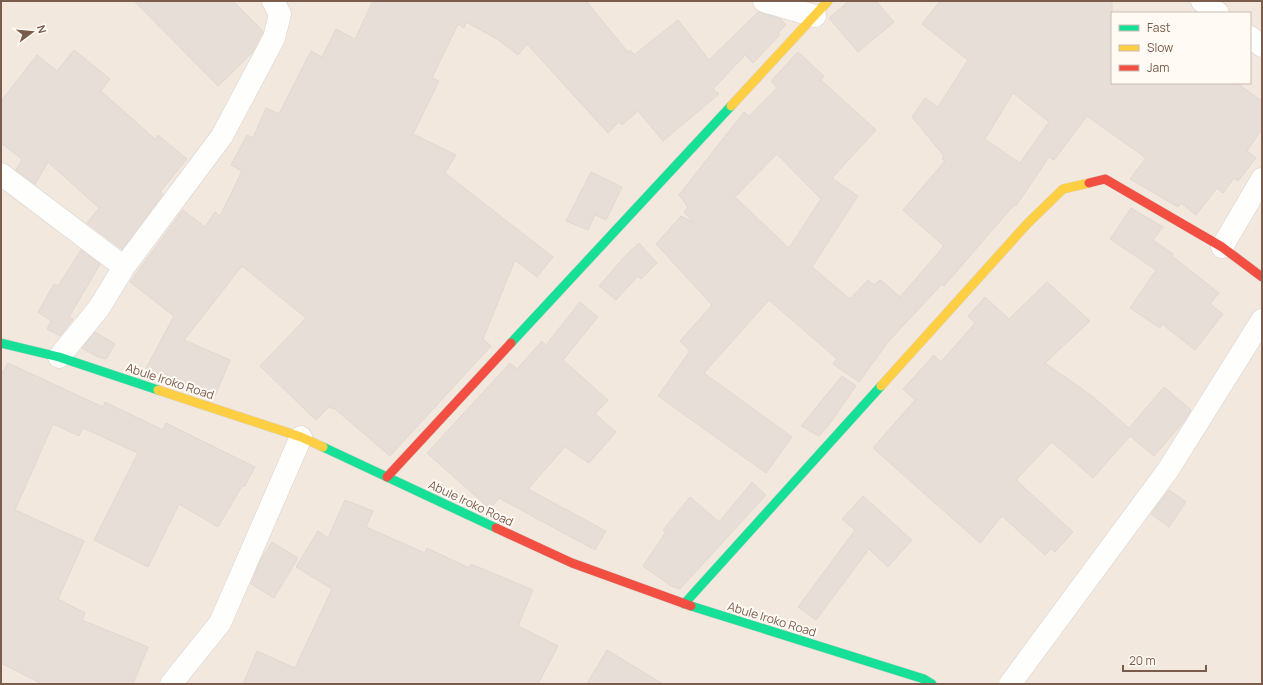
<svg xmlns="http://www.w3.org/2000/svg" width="1263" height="685" font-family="Manrope,sans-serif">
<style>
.residential{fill:#f2e8de;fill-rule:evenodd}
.building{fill:#e6ded7;stroke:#e2d8d2;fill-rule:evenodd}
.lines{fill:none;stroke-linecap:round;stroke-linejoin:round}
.street-casing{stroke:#d7d1cb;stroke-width:23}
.fast-casing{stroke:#d9d2cb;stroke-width:10}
.slow-casing{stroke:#d9d2cb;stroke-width:10}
.jam-casing{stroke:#d9d2cb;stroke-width:10}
.street{stroke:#fefefd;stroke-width:22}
.fast{stroke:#16e098;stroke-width:9}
.slow{stroke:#ffcf43;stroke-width:9}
.jam{stroke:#f24e42;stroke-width:9}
.labels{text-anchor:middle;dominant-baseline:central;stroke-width:4;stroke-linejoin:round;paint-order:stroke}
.street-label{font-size:12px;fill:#7a5c4d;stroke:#fffaf3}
</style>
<rect width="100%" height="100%" fill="#f9f5f0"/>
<path class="residential" d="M1,1H1262V684H1ZM1112,13H1250V83H1112Z"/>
<path class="building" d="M134,1H233L263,31L252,53L218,86Z
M373,1H586L628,52L630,50L634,55L678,20L709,60L758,12L781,19L786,25L778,33L780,35L753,63L745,55L713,89L719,94L663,141L638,111L622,125L619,122L608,133L527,44L518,55L497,39L466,22L464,28L458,24L432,78L439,81L413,134L456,155L445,173L553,257L537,277L515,260L483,339L491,346L390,456L334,408L333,409L329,407L316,420L260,366L306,318L242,266L184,340L230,360L215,396L169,376L160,371L156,376L144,372L174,316L130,282L183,210L205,227L215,212L220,216L242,171L231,165L247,135L253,138L266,108L279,114L311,51L322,57L336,29L355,39Z
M849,1H876L894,22L858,52L829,18Z
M940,1H1112V83H1237L1262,101V129L1247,151L1256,158L1238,181L1234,178L1223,193L1217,188L1196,215L1181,203L1178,207L1130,179L1146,158L1087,116L1054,160L1049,157L1016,206L1014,205L944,286L942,284L888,342L859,382L833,364L837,359L769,300L704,373L792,437L766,473L658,396L690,351L680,341L712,305L656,244L681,216L694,223L684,212L688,207L679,195L744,112L749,116L777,88L771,81L798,52L824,76L821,80L876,130L832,178L858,196L812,267L850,299L868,280L874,285L880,280L882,281L900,297L944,246L903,210L945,161L942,159L944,156L912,117L925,98L938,107L968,60L922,24ZM1013,93L1049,122L1020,163L985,139ZM777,154L821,199L789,248L735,197Z
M74,50L110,79L101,91L155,139L158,135L187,159L160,192L163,194L122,249L87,223L99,208L48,162L35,184L16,170L22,159L1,143V101L37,55L57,71Z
M591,172L622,187L606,220L595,215L588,230L566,221Z
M1131,208L1163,227L1153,240L1173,254L1172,256L1219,293L1210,304L1223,314L1195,350L1162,324L1160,328L1130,308L1156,270L1110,239Z
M639,243L657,263L641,279L638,276L616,300L599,286L626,255Z
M81,250L100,264L69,317L73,319L60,336L47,329L51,321L38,312L54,284L58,286Z
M1047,282L1090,321L1045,363L1092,396L1129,428L1164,387L1191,410L1185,420L1154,456L1130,436L1093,478L1052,442L1016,480L1073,532L1055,552L1051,549L1045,555L1002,516L980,543L873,448L915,400L903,389L934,355L941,362L975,323L968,316L985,297L1009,319Z
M580,302L598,317L563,360L608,400L595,414L616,432L589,463L565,447L528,489L606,531L595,550L499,498L490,509L427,453L510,363L517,369L542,341L546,345Z
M95,332L115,344L106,359L98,357L82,348Z
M8,363L103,407L105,402L163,430L166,423L255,467L244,487L242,486L218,527L179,504L148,567L94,540L138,453L83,428L79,436L53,424L15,510L84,541L58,599L85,613L82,620L148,647L133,684H42L1,663V375Z
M842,376L856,386L828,426L819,436L801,426Z
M752,482L766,495L680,589L671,586L643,566L666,532L663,530L690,497L719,522Z
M1169,490L1186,502L1169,527L1151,514Z
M863,496L912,540L888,567L869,549L816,620L798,607L855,530L842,519Z
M345,500L373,511L366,527L425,553L427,548L469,568L471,564L533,590L518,626L558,646L538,684H243L257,651L295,668L332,589L296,567L318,531L328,538Z
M272,542L298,558L274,598L251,584L260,561Z
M607,650L663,684H587Z"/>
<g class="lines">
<defs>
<path id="street" d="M764,1L815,16
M1202,1L1218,13
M1250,37L1262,46
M1,174L124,267
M1222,247L1262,179
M59,357L99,308L124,267L222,136L274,38L280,14L273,1
M171,684L220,623L301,437
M1010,684L1168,470L1262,320"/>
<path id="fast" d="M1,343L59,357L158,390
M511,343L731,106
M323,447L496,528
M684,604L881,386
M691,606L924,679L932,684"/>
<path id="slow" d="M731,106L828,1
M881,386L1028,223L1063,189L1089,183
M158,390L301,437L323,447"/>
<path id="jam" d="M1089,183L1105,179L1222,247L1262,277
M387,477L511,343
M496,528L572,563L691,606"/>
</defs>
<use href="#street" class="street-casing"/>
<use href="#fast" class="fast-casing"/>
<use href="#slow" class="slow-casing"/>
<use href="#jam" class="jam-casing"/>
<use href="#street" class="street"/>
<use href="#fast" class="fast"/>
<use href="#slow" class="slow"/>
<use href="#jam" class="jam"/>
</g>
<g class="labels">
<g class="street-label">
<text transform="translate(170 381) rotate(18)">Abule Iroko Road</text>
<text transform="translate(471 503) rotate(25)">Abule Iroko Road</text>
<text transform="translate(772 619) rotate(17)">Abule Iroko Road</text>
</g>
</g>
<rect width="1263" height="685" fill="none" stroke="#7a5c4d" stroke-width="4"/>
<rect x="1111" y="12" width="140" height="72" fill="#fffaf3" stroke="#cabbb1"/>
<rect x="1119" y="25" width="20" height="6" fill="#16e098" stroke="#cabbb1"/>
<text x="1147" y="32" font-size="12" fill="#7a5c4d">Fast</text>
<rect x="1119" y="45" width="20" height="6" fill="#ffcf43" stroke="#cabbb1"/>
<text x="1147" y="52" font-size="12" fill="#7a5c4d">Slow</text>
<rect x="1119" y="65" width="20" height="6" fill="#f24e42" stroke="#cabbb1"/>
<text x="1147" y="72" font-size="12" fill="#7a5c4d">Jam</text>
<g transform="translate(32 32) rotate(74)" stroke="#fffaf3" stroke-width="3" paint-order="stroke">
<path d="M0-3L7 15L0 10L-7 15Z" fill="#7a5c4d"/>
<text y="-6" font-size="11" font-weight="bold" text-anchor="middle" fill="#7a5c4d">N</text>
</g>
<path d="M1123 665v6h83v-6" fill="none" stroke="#7a5c4d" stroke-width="2"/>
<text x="1129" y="665" font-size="12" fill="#7a5c4d" stroke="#fffaf3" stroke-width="3" paint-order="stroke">20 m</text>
</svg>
